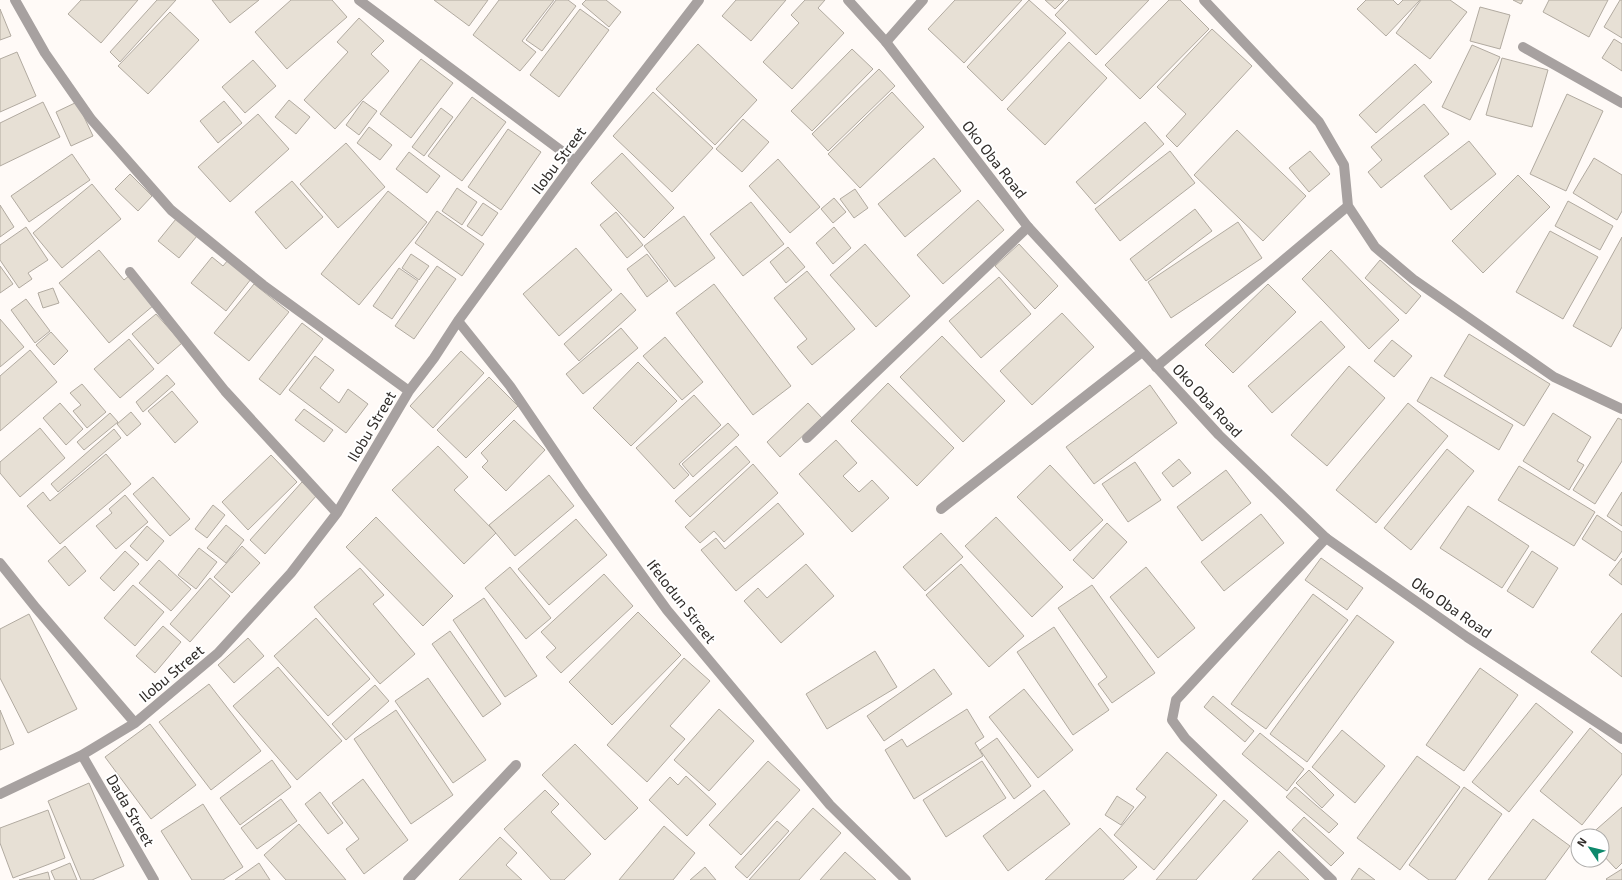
<svg xmlns="http://www.w3.org/2000/svg" width="1622" height="880" font-family="'Exo 2',sans-serif">
<style>
.building{fill:#e7e0d5;stroke:#b1aaa0}
.lines{fill:none;stroke-linecap:round;stroke-linejoin:round}
.minor{stroke:#a7a1a0;stroke-width:10}
.tertiary{stroke:#a7a1a0;stroke-width:10}
.labels{text-anchor:middle;dominant-baseline:central;stroke-width:4;stroke-linejoin:round;paint-order:stroke}
.street-label{font-size:15px;fill:#302c29;stroke:#fff}
</style>
<rect width="100%" height="100%" fill="#fffaf7"/>
<path class="building" d="M81,0H138L101,43L68,14Z
M157,0H176L120,62L110,52Z
M212,0H259L230,23Z
M291,0H332L347,17L287,69L255,32Z
M434,0H488L469,26Z
M499,0H554L522,41L536,52L520,71L473,35Z
M556,0H568L576,6L542,51L526,40Z
M586,0H606L621,12L609,27L582,4Z
M736,0H786L751,41L722,16Z
M805,0H825L818,8L844,33L792,89L763,62L799,23L791,15Z
M955,0H1022L964,63L928,29Z
M1029,0L1066,33L1002,101L967,67Z
M1045,0H1064L1055,9Z
M1069,0H1149L1096,55L1055,15Z
M1169,0H1180L1209,29L1140,99L1105,65Z
M1366,0H1393L1398,5L1403,0H1420L1386,36L1357,9Z
M1421,0H1450L1467,12L1430,59L1396,33Z
M1513,0H1523L1521,4Z
M1549,0H1608L1589,37L1543,12Z
M1620,0H1622V38L1604,27Z
M1480,7L1510,15L1500,49L1470,41Z
M0,9L11,36L0,40Z
M580,9L609,30L559,97L530,75Z
M170,12L199,40L148,94L118,66Z
M359,18L384,41L371,54L389,71L335,129L304,100L348,52L337,42Z
M1212,29L1252,66L1177,147L1166,136L1186,114L1157,87Z
M1614,39L1622,44V71L1602,58Z
M1069,42L1107,78L1045,145L1007,109Z
M698,44L757,100L715,145L656,89Z
M1472,45L1500,57L1470,120L1442,107Z
M852,49L873,69L812,131L791,111Z
M17,52L36,96L0,112V59Z
M1502,58L1548,70L1532,127L1486,115Z
M421,59L453,83L411,138L380,114Z
M253,60L276,86L245,113L222,87Z
M1415,64L1432,82L1376,133L1359,115Z
M879,69L895,86L828,151L812,134Z
M653,92L713,148L672,192L613,136Z
M892,92L924,127L860,188L828,154Z
M1567,94L1603,111L1566,191L1530,174Z
M472,97L506,122L462,181L428,156Z
M289,100L310,117L296,134L275,117Z
M224,101L242,123L218,143L200,121Z
M363,101L377,111L359,135L346,125Z
M43,102L60,137L0,166V123Z
M77,102L93,136L71,146L56,112Z
M1424,104L1449,134L1381,188L1368,172L1382,160L1371,147Z
M441,108L453,117L424,156L412,147Z
M258,114L289,149L230,202L198,167Z
M743,119L769,142L742,172L716,149Z
M1145,122L1164,144L1095,204L1076,182Z
M369,127L392,145L380,160L357,143Z
M508,129L541,152L501,210L468,187Z
M1237,130L1306,196L1263,241L1194,175Z
M1469,141L1496,174L1451,210L1424,176Z
M346,143L385,187L338,228L300,184Z
M1170,151L1195,183L1120,241L1095,209Z
M1310,151L1330,174L1309,192L1289,168Z
M409,152L440,176L427,193L396,169Z
M622,153L674,208L644,238L591,183Z
M72,154L90,180L29,222L11,196Z
M934,158L961,191L905,237L878,204Z
M1594,158L1622,175V211L1617,220L1573,193Z
M778,159L820,207L790,233L749,186Z
M130,174L152,196L138,211L115,189Z
M1518,175L1550,207L1483,273L1452,241Z
M292,181L323,217L286,249L255,212Z
M92,184L121,219L62,268L33,233Z
M457,188L477,202L462,225L442,211Z
M855,189L868,208L854,218L840,199Z
M388,191L427,222L359,305L321,274Z
M834,198L846,212L833,223L821,209Z
M978,200L1004,230L943,284L917,255Z
M1568,201L1613,226L1600,250L1555,226Z
M751,202L784,244L743,276L710,234Z
M483,203L498,213L482,236L467,226Z
M0,205L14,227L0,237Z
M1195,209L1212,231L1146,281L1130,259Z
M437,211L484,244L462,276L415,243Z
M616,212L643,245L627,258L600,225Z
M684,216L715,258L675,287L644,246Z
M176,219L197,236L179,258L158,241Z
M1238,222L1262,258L1171,318L1148,282Z
M26,227L48,260L28,273L32,279L19,288L0,260V245Z
M834,227L851,248L833,264L816,243Z
M1550,231L1598,257L1563,319L1516,292Z
M1622,237V327L1611,347L1573,326Z
M865,244L910,296L876,327L830,275Z
M1019,244L1058,286L1035,309L995,266Z
M788,247L805,267L786,283L770,262Z
M576,248L612,290L559,336L523,294Z
M99,250L124,280L130,275L154,305L109,343L59,283Z
M1331,250L1399,320L1369,349L1302,279Z
M411,254L429,266L419,280L402,268Z
M647,254L668,281L647,297L627,269Z
M212,257L223,266L228,260L251,279L226,311L191,283Z
M1380,260L1421,296L1406,314L1365,278Z
M0,266L13,284L0,293Z
M437,266L456,279L414,339L395,326Z
M399,268L418,281L392,319L373,306Z
M807,271L855,329L812,365L797,347L807,339L774,298Z
M999,277L1031,314L981,358L949,321Z
M254,284L289,312L249,361L214,333Z
M714,284L791,386L753,415L676,313Z
M1268,284L1296,312L1233,373L1205,345Z
M53,288L59,303L43,308L38,293Z
M621,293L636,310L579,361L564,344Z
M26,299L50,331L35,343L11,310Z
M1062,313L1094,347L1032,405L1000,371Z
M156,314L182,343L158,364L132,334Z
M0,319L24,347L0,367Z
M1321,321L1345,347L1272,413L1248,386Z
M302,323L323,339L280,395L259,379Z
M621,328L638,348L583,394L566,374Z
M51,332L68,351L54,365L36,345Z
M1469,334L1550,384L1524,426L1444,376Z
M942,336L1005,401L963,442L900,377Z
M665,337L703,382L682,400L643,356Z
M129,339L154,369L120,398L94,369Z
M1392,340L1412,356L1394,377L1374,361Z
M30,350L57,382L0,431V376Z
M461,351L484,373L433,428L410,406Z
M315,356L334,370L320,388L339,403L348,389L368,404L346,433L289,390Z
M638,362L677,401L631,446L593,408Z
M1349,366L1385,398L1327,466L1291,435Z
M167,375L175,384L143,412L136,402Z
M489,377L518,406L466,458L437,430Z
M1431,377L1513,425L1499,450L1417,401Z
M888,383L954,448L917,486L851,421Z
M82,384L106,412L87,428L73,411L81,405L70,393Z
M1150,385L1177,423L1094,484L1066,447Z
M172,391L198,422L175,443L148,411Z
M694,395L721,425L679,464L689,475L674,489L636,448Z
M60,403L83,429L66,445L43,418Z
M808,403L822,418L780,457L767,442Z
M1408,403L1448,436L1376,523L1336,490Z
M304,409L333,430L324,442L295,420Z
M131,412L141,424L127,436L117,424Z
M110,413L118,422L84,450L77,442Z
M1553,413L1591,437L1577,461L1584,465L1569,490L1523,461Z
M1618,418L1622,420V461L1595,504L1573,490Z
M514,420L545,450L506,491L482,467L488,461L481,453Z
M728,423L739,435L693,477L682,464Z
M40,428L65,458L20,497L0,473V462Z
M114,429L121,438L58,492L51,484Z
M836,440L857,463L843,476L859,492L872,480L889,498L852,532L799,474Z
M438,446L468,477L454,490L496,533L464,564L392,490Z
M736,446L750,462L690,517L675,501Z
M1447,449L1474,471L1411,550L1384,528Z
M106,454L131,484L60,544L27,506L43,492L50,501Z
M271,455L297,482L248,530L222,502Z
M1179,459L1191,473L1173,487L1162,473Z
M1135,462L1161,500L1128,522L1102,484Z
M753,464L778,493L724,542L714,531L700,543L685,527Z
M1050,465L1103,520L1070,551L1017,497Z
M1519,466L1595,512L1574,546L1498,500Z
M1226,470L1251,503L1202,541L1177,507Z
M549,475L574,506L515,556L489,525Z
M153,477L190,519L170,536L133,494Z
M302,482L317,495L265,554L250,540Z
M1622,492V526L1607,516Z
M125,495L148,522L116,549L96,526L112,513L109,509Z
M778,503L804,534L736,591L701,550L716,538L725,549Z
M213,505L225,515L207,538L195,529Z
M1468,506L1529,546L1502,588L1440,548Z
M1261,514L1284,543L1224,591L1201,562Z
M1597,515L1622,532V551L1615,561L1582,539Z
M376,517L453,596L423,626L346,547Z
M996,517L1063,587L1032,617L965,546Z
M576,519L607,555L549,605L518,569Z
M1107,523L1127,542L1093,579L1073,560Z
M226,525L244,540L226,563L207,548Z
M147,526L164,541L147,561L130,546Z
M941,533L963,557L925,591L903,567Z
M65,546L86,571L69,586L48,561Z
M242,546L260,563L232,593L214,577Z
M199,548L217,562L196,589L178,575Z
M125,551L139,564L114,591L100,578Z
M1532,551L1558,568L1533,608L1507,591Z
M1321,558L1363,588L1347,610L1305,580Z
M1622,558V585L1609,575Z
M159,560L191,589L171,611L139,583Z
M806,564L834,596L781,643L744,601L758,588L767,598Z
M961,564L1024,636L989,667L926,595Z
M510,567L551,618L526,639L485,588Z
M1146,567L1195,628L1158,658L1110,597Z
M360,568L384,595L373,604L415,654L380,684L314,607Z
M604,574L633,606L561,673L546,657L556,648L541,632Z
M210,578L230,596L190,642L170,624Z
M133,585L164,612L135,646L104,618Z
M1092,585L1155,673L1112,703L1098,684L1107,677L1058,608Z
M1313,594L1348,620L1266,729L1231,704Z
M484,598L537,676L505,697L453,620Z
M638,612L681,655L612,725L569,682Z
M1622,613V677L1591,652Z
M29,614L77,709L28,733L0,678V629Z
M1357,615L1394,642L1307,762L1270,734Z
M316,618L370,679L328,716L274,656Z
M163,626L181,642L155,673L136,656Z
M1054,627L1109,710L1073,735L1017,652Z
M450,631L501,704L483,717L432,644Z
M248,638L264,656L234,683L218,665Z
M875,651L897,687L827,729L806,694Z
M684,658L710,681L670,726L685,739L647,782L607,745Z
M278,667L342,741L297,780L233,706Z
M1480,668L1518,695L1464,771L1426,745Z
M934,669L952,694L884,741L867,716Z
M428,678L486,760L453,783L395,701Z
M209,684L261,751L211,790L159,722Z
M375,685L389,701L346,740L332,724Z
M1024,689L1073,750L1038,778L989,717Z
M1213,696L1254,731L1245,742L1204,707Z
M1536,703L1573,732L1509,812L1472,782Z
M719,709L754,741L709,791L674,760Z
M967,709L984,737L975,743L983,756L914,799L885,750L902,739L907,747Z
M0,710L14,744L0,750Z
M396,710L453,795L411,824L354,739Z
M150,724L196,785L151,819L105,757Z
M1590,728L1622,754V774L1582,825L1540,791Z
M1342,730L1385,766L1355,803L1312,767Z
M1260,733L1304,769L1287,791L1242,754Z
M997,738L1031,786L1014,799L980,750Z
M575,744L638,808L605,840L542,775Z
M1167,752L1217,795L1154,870L1114,835L1146,797L1136,789Z
M1417,756L1460,787L1400,870L1357,838Z
M272,760L291,787L240,825L220,798Z
M768,761L800,790L741,855L709,825Z
M982,761L1006,798L946,837L923,800Z
M1309,770L1334,795L1322,808L1296,783Z
M686,776L716,804L687,836L649,800L670,777L678,785Z
M363,779L408,840L364,874L346,849L359,839L332,803Z
M89,783L124,866L92,880H81L48,801Z
M1295,787L1338,824L1329,833L1286,797Z
M1464,787L1502,814L1455,880H1429L1409,865Z
M545,790L559,804L551,812L591,854L564,880H551L504,829Z
M1044,790L1070,824L1008,871L983,836Z
M320,792L343,823L328,834L305,804Z
M1117,796L1134,807L1121,825L1105,815Z
M281,799L297,821L257,849L241,828Z
M1224,800L1248,821L1196,880H1156Z
M203,804L243,867L223,880H192L161,831Z
M1622,807V863L1616,869L1602,854V836H1589Z
M813,808L841,833L799,880H749Z
M48,810L65,858L13,878L0,843V828Z
M1304,817L1344,853L1331,866L1292,830Z
M1533,819L1570,846L1545,880H1488Z
M777,821L789,831L747,878L735,867Z
M299,824L346,880H286L264,855Z
M664,826L695,853L673,880H619Z
M1100,828L1137,867L1123,880H1045Z
M500,837L517,853L506,865L522,880H459Z
M1279,851L1309,880H1252Z
M845,852L876,880H820Z
M70,863L77,880H55L51,871Z
M259,863L270,880H235Z
M705,867L716,880H690Z
M1359,868L1375,880H1351Z
M1622,869V880H1607L1606,879Z
M48,872L50,880H19Z"/>
<g class="lines">
<path class="minor" d="M15,0L45,53L91,119L171,210L263,285L409,391
M359,0L575,161
M1204,0L1319,122L1344,165L1348,206L1375,247L1413,279L1554,377L1622,409
M886,42L923,0
M1523,47L1622,103
M130,272L225,391L337,513
M458,321L510,386L582,492L667,610L830,805L906,880
M1156,367L1348,206
M807,438L1028,227
M941,509L1142,352
M1326,538L1176,700L1172,720L1185,738L1332,880
M0,563L36,608L135,723
M82,755L154,880
M0,794L82,755L135,723L218,653L291,573L337,513L409,391L434,358L458,321L575,161L699,0
M408,880L516,765"/>
<path class="tertiary" d="M848,0L886,42L1028,227L1219,435L1326,538L1467,637L1622,739"/>
</g>
<g class="labels">
<g class="street-label">
<text transform="translate(995 159) rotate(52)">Oko Oba Road</text>
<text transform="translate(558 160) rotate(-53)">Ilobu Street</text>
<text transform="translate(1208 400) rotate(47)">Oko Oba Road</text>
<text transform="translate(371 426) rotate(-59)">Ilobu Street</text>
<text transform="translate(682 601) rotate(52)">Ifelodun Street</text>
<text transform="translate(1452 607) rotate(35)">Oko Oba Road</text>
<text transform="translate(171 673) rotate(-40)">Ilobu Street</text>
<text transform="translate(131 810) rotate(60)">Dada Street</text>
</g>
</g>
<g transform="translate(1590 848) rotate(305)"><circle r="19" fill="#ffffff" stroke="#acaba9"/>
<path d="M0-3L7 15L0 10L-7 15Z" fill="#0e896c"/>
<text y="-6" font-size="11" font-weight="bold" text-anchor="middle" fill="#302c29">N</text>
</g>
</svg>
